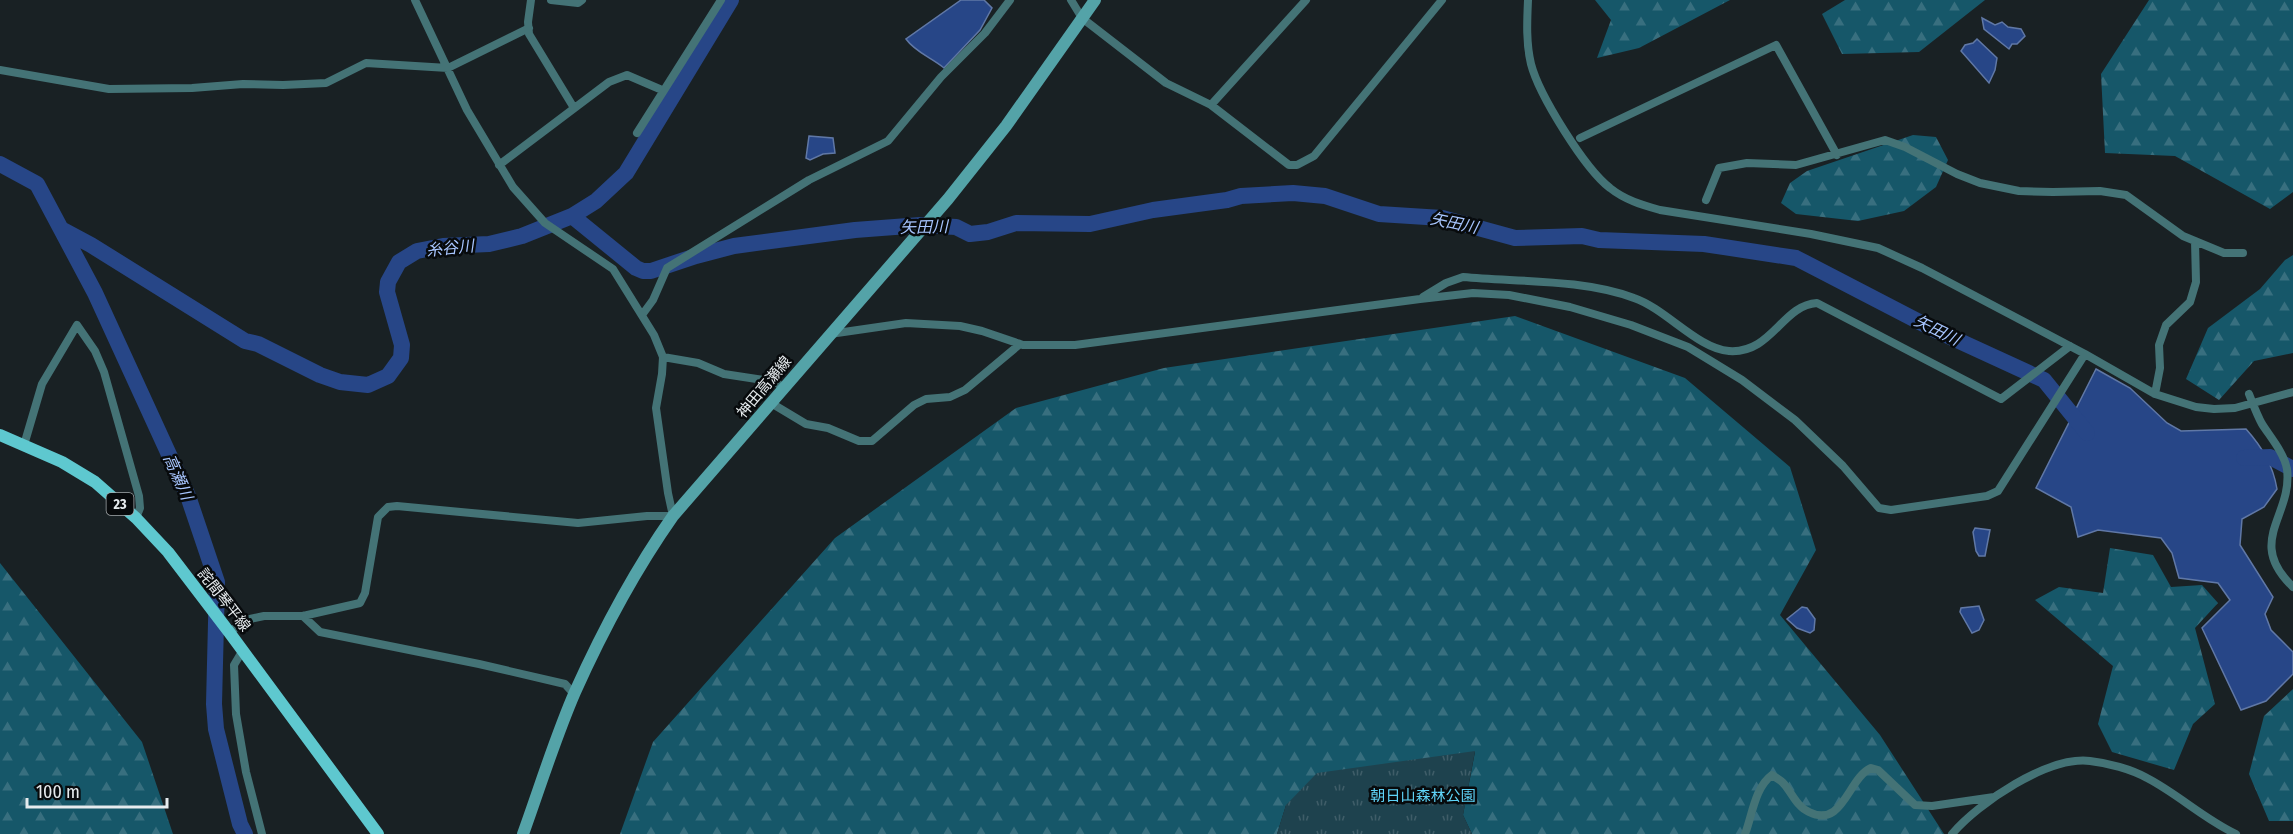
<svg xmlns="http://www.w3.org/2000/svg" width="2293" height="834" font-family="'Fira Sans Condensed','Noto Sans JP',sans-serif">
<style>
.forest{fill:url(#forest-firs)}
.park{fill:url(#park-tufts)}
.water{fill:#274687;stroke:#6078a6;stroke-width:1.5}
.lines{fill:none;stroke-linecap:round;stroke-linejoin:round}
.river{stroke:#274687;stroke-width:16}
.street{stroke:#447376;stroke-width:8}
.secondary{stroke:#54a3a8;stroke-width:12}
.primary{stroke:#5ec8cf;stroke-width:12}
.labels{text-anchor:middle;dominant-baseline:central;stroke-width:5;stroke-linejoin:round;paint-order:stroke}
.shield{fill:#070a0c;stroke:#a3a8aa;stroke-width:1.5}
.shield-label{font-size:14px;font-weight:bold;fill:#e6ebee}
.street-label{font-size:15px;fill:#e6ebee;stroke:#070a0c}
.park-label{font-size:15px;fill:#5fd4f8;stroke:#070a0c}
.water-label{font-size:16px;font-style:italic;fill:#a7c5fe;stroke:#070a0c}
</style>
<defs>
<pattern id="forest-firs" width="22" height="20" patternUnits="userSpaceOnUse" patternTransform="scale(1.5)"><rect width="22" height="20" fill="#165769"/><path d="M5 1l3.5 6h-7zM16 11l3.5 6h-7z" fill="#386f7f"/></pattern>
<pattern id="park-tufts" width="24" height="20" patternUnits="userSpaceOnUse" patternTransform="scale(1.5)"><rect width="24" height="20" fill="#1e424e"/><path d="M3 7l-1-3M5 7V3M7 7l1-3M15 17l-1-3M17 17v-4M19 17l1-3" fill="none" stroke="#3f5d68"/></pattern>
</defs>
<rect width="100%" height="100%" fill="#192124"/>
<path class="forest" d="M1595,0H1730L1639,48L1597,58L1611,20Z
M1845,0H1985L1919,52L1842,54L1822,14Z
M2149,0H2293V192L2270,209L2175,156L2105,153L2101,74Z
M1913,135L1936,137L1948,160L1936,187L1904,211L1858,221L1796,214L1781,203L1790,183L1807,171Z
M2293,255V353L2254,361L2219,400L2186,379L2208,328L2260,289L2285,260Z
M1515,316L1685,378L1790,467L1816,550L1780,615L1880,735L1944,834H1472L1463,815L1475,752L1286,805L1277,834H620L653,742L835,538L1016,408L1164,368Z
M2110,548L2153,555L2171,587L2202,585L2218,603L2195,628L2215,704L2193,724L2174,770L2112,752L2098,724L2113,666L2035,600L2059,587L2103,593Z
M0,563L142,742L173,834H0Z
M2293,689V821H2269L2249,774L2264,716Z"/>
<path class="park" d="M1475,751L1463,815L1472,834H1277L1286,805L1317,773Z"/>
<path class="water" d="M961,0H984L992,8L980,30L944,68C932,58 915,52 906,39Z
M1982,18L1995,25L2002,22L2008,27L2021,29L2025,36L2017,44H2012L2009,49L1984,29Z
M1977,39L1997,58L1995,70L1989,83L1961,51L1965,45L1973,43Z
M809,136L833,138L835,153L823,154L810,160L806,158Z
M2096,369L2130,388L2167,423L2181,431L2246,429C2262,447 2273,465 2277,489L2264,507L2242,519L2240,545L2273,597L2265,614L2271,630L2293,652V674L2266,701L2241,710L2202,628L2230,600L2218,583L2179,578L2172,553L2161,538L2098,530L2078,537L2071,507L2036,488Z
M1975,528L1990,530L1985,556H1979L1976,551L1973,532Z
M1979,606L1984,620L1979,630L1972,633L1960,612L1961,608Z
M1802,607L1807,608L1815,619L1814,630L1810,633L1797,628L1787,619Z"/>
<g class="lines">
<path class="river" d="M0,164L37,184L95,293L188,496L217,582L214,704L216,729L240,824L245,834
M572,216L636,268L643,271H651L696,256L734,246L855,230L921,225L956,227L970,234L988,232L1016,223L1090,224L1153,210L1227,200L1241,196L1293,193L1325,196L1379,214L1442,218L1515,238L1582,236L1599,240L1704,244L1796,258L1933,329L2044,380L2087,433
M63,230L91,245L245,341L258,344L320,375L340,382L368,385L388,376L401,358L402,345L387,292L388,282L399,262L417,251L443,246L489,244L522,236L572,216L596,201L626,173L731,0
M2244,458L2270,457L2293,469"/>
<path class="street" d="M531,0L528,22L529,34L574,108
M551,0L578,3L582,0
M1071,0L1082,18L1166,83L1211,105L1289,165H1297L1314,156L1442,0
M1528,0C1527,22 1526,43 1531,64C1539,95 1585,169 1610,188C1625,200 1642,205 1660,210L1811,234L1878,248L1922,268L2085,354L2155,394L2196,407L2214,409L2235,408L2293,392
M0,70L109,89L192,88L243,84L283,85L326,83L366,63L448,68L529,28
M1211,105L1306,0
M637,133L721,0
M1580,138L1776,45L1837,155
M499,165L609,82L627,75L662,90
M1706,200L1719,168L1747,163L1796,165L1885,140L1905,147L1957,174L1980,183L2019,191L2053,192L2100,191L2126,195L2183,236L2224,253H2243
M1423,297L1446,283L1463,277C1518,282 1583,279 1634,298C1666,309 1698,349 1729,351C1772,354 1782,305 1817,303L2001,399L2070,346
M642,315L653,300L667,268L809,180L888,141L941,77L985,33L1010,0
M830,334L906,323L960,326L982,331L1023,345H1075L1420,299L1473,293L1509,295L1570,307L1631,325L1688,347L1742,380L1795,420L1843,466L1879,508L1891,510L1987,496L1998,491L2085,354
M663,357L698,363L724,374L776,382L783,388
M2155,394L2160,368L2159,345L2166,325L2190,302L2196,282L2195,241
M2249,394C2253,404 2257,415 2262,424C2271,438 2284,453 2287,469C2293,516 2245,541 2293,587
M771,403L806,424L828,428L859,441H872L914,405L926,399L950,397L965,390L1020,344
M24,445L42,384L77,325L95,351L104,372L139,496L140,508L136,518
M303,616L320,632L479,664L565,684L574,694
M229,632L250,619L264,616H303L360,603L365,593L378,517L388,507L397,506L578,523L647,516H673L668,493L656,408L662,374L663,357L654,335L613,269L545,223L513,187L467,110L415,0
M243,650L234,665L236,714L246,772L262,834
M1745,834C1752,816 1755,787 1772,775C1776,778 1781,780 1784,784C1792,793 1797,807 1809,812C1843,829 1848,778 1871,768L1878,770L1915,805L1932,806L1994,797
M1952,834C1978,803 2048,756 2090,761C2108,763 2131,769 2147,778C2178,794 2204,819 2236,834"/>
<path class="secondary" d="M523,834C540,787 555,738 575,692C602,632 635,570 673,516L948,199L1006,126L1095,0"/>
<path class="primary" d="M0,435L62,462L95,482L136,518L168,552L229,632L378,834"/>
</g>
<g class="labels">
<rect class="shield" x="106.5" y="493" width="27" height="22" rx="4.5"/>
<g class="shield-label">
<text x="120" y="504">23</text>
</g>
<g class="street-label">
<text transform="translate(764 387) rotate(-50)">神田高瀬線</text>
<text transform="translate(224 600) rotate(52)">詫間琴平線</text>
</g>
<g class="park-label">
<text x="1423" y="796">朝日山森林公園</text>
</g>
<g class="water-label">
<text transform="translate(1454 223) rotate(12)">矢田川</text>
<text transform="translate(924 227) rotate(-1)">矢田川</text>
<text transform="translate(450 248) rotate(-6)">糸谷川</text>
<text transform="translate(1937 330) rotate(26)">矢田川</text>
<text transform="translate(178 477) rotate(66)">高瀬川</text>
</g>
</g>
<path d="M27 798v9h140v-9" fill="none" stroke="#e6ebee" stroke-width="3"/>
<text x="36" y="798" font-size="18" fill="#e6ebee" stroke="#070a0c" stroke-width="4.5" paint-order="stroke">100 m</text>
</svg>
